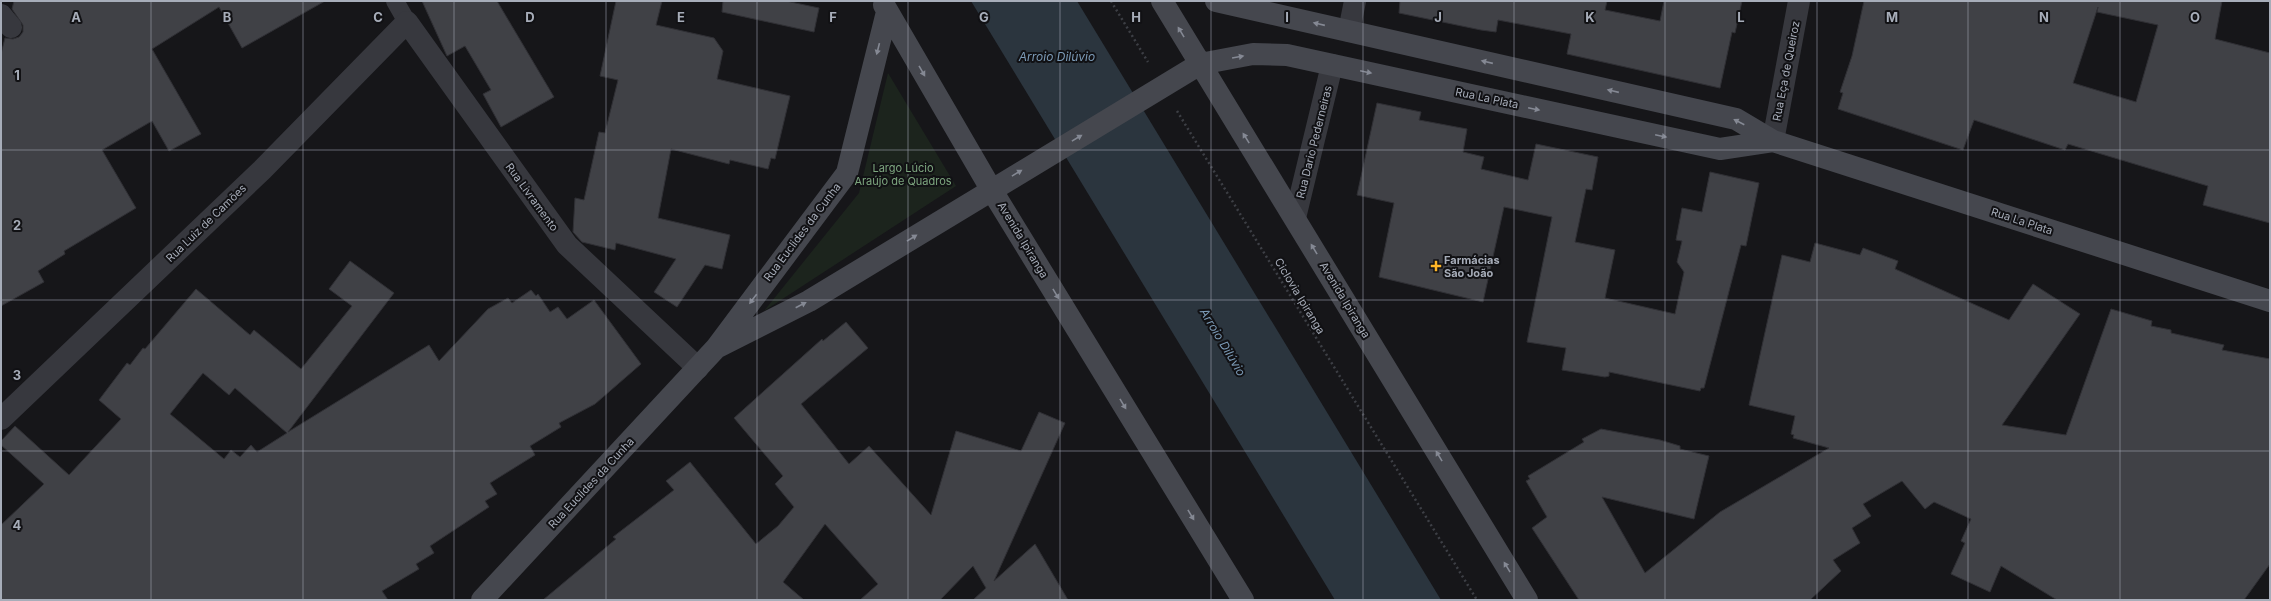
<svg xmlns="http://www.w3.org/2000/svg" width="2271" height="601" font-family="Inter,sans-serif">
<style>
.green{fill:#1c241d}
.water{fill:#2b353e}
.building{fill:#404146;stroke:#303035;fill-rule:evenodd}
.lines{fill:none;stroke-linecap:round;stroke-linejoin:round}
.path{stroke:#3d3f45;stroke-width:2.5;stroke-dasharray:2 3;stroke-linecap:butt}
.lane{stroke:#37383e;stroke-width:18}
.street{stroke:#37383e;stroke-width:22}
.secondary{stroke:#45474e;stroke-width:22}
.oneway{fill:#858994}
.grid{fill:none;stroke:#a7adb9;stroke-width:1;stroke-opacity:0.55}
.poi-dot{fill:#ffb628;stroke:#111114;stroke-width:1.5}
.labels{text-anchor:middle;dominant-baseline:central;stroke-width:4;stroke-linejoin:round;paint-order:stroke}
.street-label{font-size:11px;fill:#a7adb9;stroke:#111114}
.park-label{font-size:11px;fill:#7da67f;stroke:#111114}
.poi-label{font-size:11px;font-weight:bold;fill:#a7adb9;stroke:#111114;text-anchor:start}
.water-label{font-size:12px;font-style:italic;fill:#7c9bb7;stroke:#111114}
.grid-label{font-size:13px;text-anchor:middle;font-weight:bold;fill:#a7adb9;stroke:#111114;stroke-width:4;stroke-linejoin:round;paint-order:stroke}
</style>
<rect width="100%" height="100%" fill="#161619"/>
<path class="green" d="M888,73L956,186L764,311L859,193Z"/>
<path class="water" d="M971,1H1077L1441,600H1335Z"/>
<path class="building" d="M14,1H325L242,48L219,7L152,49L201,134L169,151L152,121L102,150L136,208L64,251L65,254L38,271L44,282L1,306V54L5,38L13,39L19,37L23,32V25L12,9Z
M422,1H497L554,97L501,127L483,94L491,90L465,46L447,56Z
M616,1H662L656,25L714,38L723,51L717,79L790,96L775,159L771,158L768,169L730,160L729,164L671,149L658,218L730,235L722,269L705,265L677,307L654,292L676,259L616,243L615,250L582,242L573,232L575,198L584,200L599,132L605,133L618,80L600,76Z
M723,1H786L819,8L814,32L722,12Z
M1400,1H1607L1605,10L1660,21L1664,1H1742L1735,33L1732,32L1720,88L1567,54L1571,34L1498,20L1496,32L1481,30L1399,13Z
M1864,1H2222L2215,39L2270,53V223L2203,205L2208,186L2068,144L2065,150L1974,120L1963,150L1838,109L1843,93L1840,92L1852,56ZM2098,7L2097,12L2158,25L2136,102L2073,83Z
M1377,103L1421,112L1419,120L1467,129L1463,152L1484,157L1481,169L1528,180L1536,144L1598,157L1592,190L1586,189L1575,242L1615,250L1605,298L1675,314L1684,272L1677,262L1682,241L1676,240L1682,208L1702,212L1710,172L1759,183L1746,246L1741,245L1704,388H1701L1700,391L1609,372V376L1605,377L1562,370L1566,348L1527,342L1552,217L1504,207L1483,302L1379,277L1394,203L1357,195Z
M1815,243L1860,255L1863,248L1898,261L1895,269L2009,320L2033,284L2080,314L2002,425L2066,435L2111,309L2152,321L2151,326L2171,330V333L2224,345L2222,350L2270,359V564L2244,600H2057L2001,566L1990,592L1951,574L1965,543L1961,541L1971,519L1934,502L1925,509L1902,481L1863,504L1871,516L1852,528L1860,543L1833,560L1841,571L1810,600H1579L1532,528L1547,517L1526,481L1530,479L1528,476L1584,442L1582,439L1601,429L1660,440L1680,446V449L1709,456L1694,519L1602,497L1645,573L1720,512L1829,448L1793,438L1794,435L1791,434L1795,416L1749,405L1782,255L1810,262Z
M350,261L394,293L288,432L429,345L439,361L488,309L508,298L512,303L531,290L536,296L538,294L550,312L558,307L567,319L594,300L641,364L595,404L559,423L561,427L530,446L535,455L490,483L497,494L485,501L489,507L430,546L434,553L416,564L419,569L382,591L388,600H1V525L44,484L1,445V441L15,426L69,475L121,419L99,400L127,363L130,365L143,348L145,349L196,289L250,335L254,330L301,369L352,306L329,289ZM203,373L229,395L235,388L287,433L257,452L251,445L240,457L231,450L224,459L170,414Z
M846,322L868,348L801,404L849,464L869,446L931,515L956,431L1021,451L1039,412L1065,423L994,581L1035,544L1068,600H973L986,588L973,566L940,600H860L878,584L825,524L783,582L804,600H543L616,539L613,537L674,490L666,481L690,462L756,544L778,526L794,507L775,484L783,476L734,418L822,339L823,341Z"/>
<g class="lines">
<path class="path" d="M1111,1L1148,62
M1177,111L1477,600"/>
<path class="lane" d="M395,1L407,22"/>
<path class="street" d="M1,15L11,27
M1349,31L1355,1
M1773,141L1799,1
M1295,218L1332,65
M1,419L262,170L407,22L567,245L698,368"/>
<path class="secondary" d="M1162,1L1527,600
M1216,1L1736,119L1773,141L2270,301
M884,5L991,189L1243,600
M716,348L809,301L1200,64L1253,54L1287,55L1720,149L1773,141
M482,600L716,348L847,173L887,12"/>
</g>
<defs><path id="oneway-solid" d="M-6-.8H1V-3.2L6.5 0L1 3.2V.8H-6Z"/></defs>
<g class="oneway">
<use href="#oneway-solid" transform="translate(1319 24) rotate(-167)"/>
<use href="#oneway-solid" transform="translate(1181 32) rotate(-121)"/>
<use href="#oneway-solid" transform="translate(878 49) rotate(104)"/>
<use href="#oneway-solid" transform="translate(1238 57) rotate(-10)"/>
<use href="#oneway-solid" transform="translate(1487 62) rotate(-167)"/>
<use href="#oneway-solid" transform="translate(922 71) rotate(60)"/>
<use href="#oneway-solid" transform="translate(1366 72) rotate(12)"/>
<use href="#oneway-solid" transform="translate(1613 91) rotate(-167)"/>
<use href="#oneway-solid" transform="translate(1534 109) rotate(12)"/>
<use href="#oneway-solid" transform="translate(1739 122) rotate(-153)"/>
<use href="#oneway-solid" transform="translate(1661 136) rotate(12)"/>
<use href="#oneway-solid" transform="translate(1077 138) rotate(-31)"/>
<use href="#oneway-solid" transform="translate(1246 138) rotate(-122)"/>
<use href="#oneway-solid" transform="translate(1017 173) rotate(-31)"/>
<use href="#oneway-solid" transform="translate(912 238) rotate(-32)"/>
<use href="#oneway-solid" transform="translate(1314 249) rotate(-121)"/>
<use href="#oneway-solid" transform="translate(1056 294) rotate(59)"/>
<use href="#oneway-solid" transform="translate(753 299) rotate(127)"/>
<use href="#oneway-solid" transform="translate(801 305) rotate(-27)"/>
<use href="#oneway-solid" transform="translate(1123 404) rotate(59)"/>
<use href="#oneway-solid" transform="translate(1439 456) rotate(-121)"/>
<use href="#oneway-solid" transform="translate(1191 515) rotate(59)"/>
<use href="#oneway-solid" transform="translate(1507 567) rotate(-121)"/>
</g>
<path class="grid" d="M151,1V600M303,1V600M454,1V600M606,1V600M757,1V600M908,1V600M1060,1V600M1211,1V600M1363,1V600M1514,1V600M1665,1V600M1817,1V600M1968,1V600M2120,1V600M1,150H2270M1,300H2270M1,451H2270"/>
<path class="poi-dot" d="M1434 260h4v4h4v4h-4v4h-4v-4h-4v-4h4z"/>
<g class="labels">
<g class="street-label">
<text transform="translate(1786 71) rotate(-79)">Rua Eça de Queiroz</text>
<text transform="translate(1487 98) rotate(12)">Rua La Plata</text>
<text transform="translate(1314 142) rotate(-76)">Rua Dario Pederneiras</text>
<text transform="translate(532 197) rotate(54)">Rua Livramento</text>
<text transform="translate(2022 221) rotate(18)">Rua La Plata</text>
<text transform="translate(206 223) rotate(-44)">Rua Luiz de Camões</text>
<text transform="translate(802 232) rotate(-53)">Rua Euclides da Cunha</text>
<text transform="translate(1023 240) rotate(59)">Avenida Ipiranga</text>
<text transform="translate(1300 296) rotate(59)">Ciclovia Ipiranga</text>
<text transform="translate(1345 300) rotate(59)">Avenida Ipiranga</text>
<text transform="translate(591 483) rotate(-47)">Rua Euclides da Cunha</text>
</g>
<g class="park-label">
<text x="903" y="168">Largo Lúcio<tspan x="903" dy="13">Araújo de Quadros</tspan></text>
</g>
<g class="poi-label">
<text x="1444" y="260">Farmácias<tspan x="1444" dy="13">São João</tspan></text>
</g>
<g class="water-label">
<text x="1057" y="56">Arroio Dilúvio</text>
<text transform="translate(1223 342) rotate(59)">Arroio Dilúvio</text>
</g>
</g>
<g class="grid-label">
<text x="76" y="22">A</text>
<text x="227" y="22">B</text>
<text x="378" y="22">C</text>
<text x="530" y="22">D</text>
<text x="681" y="22">E</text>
<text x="833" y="22">F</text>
<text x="984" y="22">G</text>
<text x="1136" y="22">H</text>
<text x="1287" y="22">I</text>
<text x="1438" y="22">J</text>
<text x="1590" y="22">K</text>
<text x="1741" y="22">L</text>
<text x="1892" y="22">M</text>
<text x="2044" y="22">N</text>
<text x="2195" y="22">O</text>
<text x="17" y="80">1</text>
<text x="17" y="230">2</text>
<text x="17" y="380">3</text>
<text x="17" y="530">4</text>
</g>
<rect width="2271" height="601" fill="none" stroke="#a7adb9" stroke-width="4"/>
</svg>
